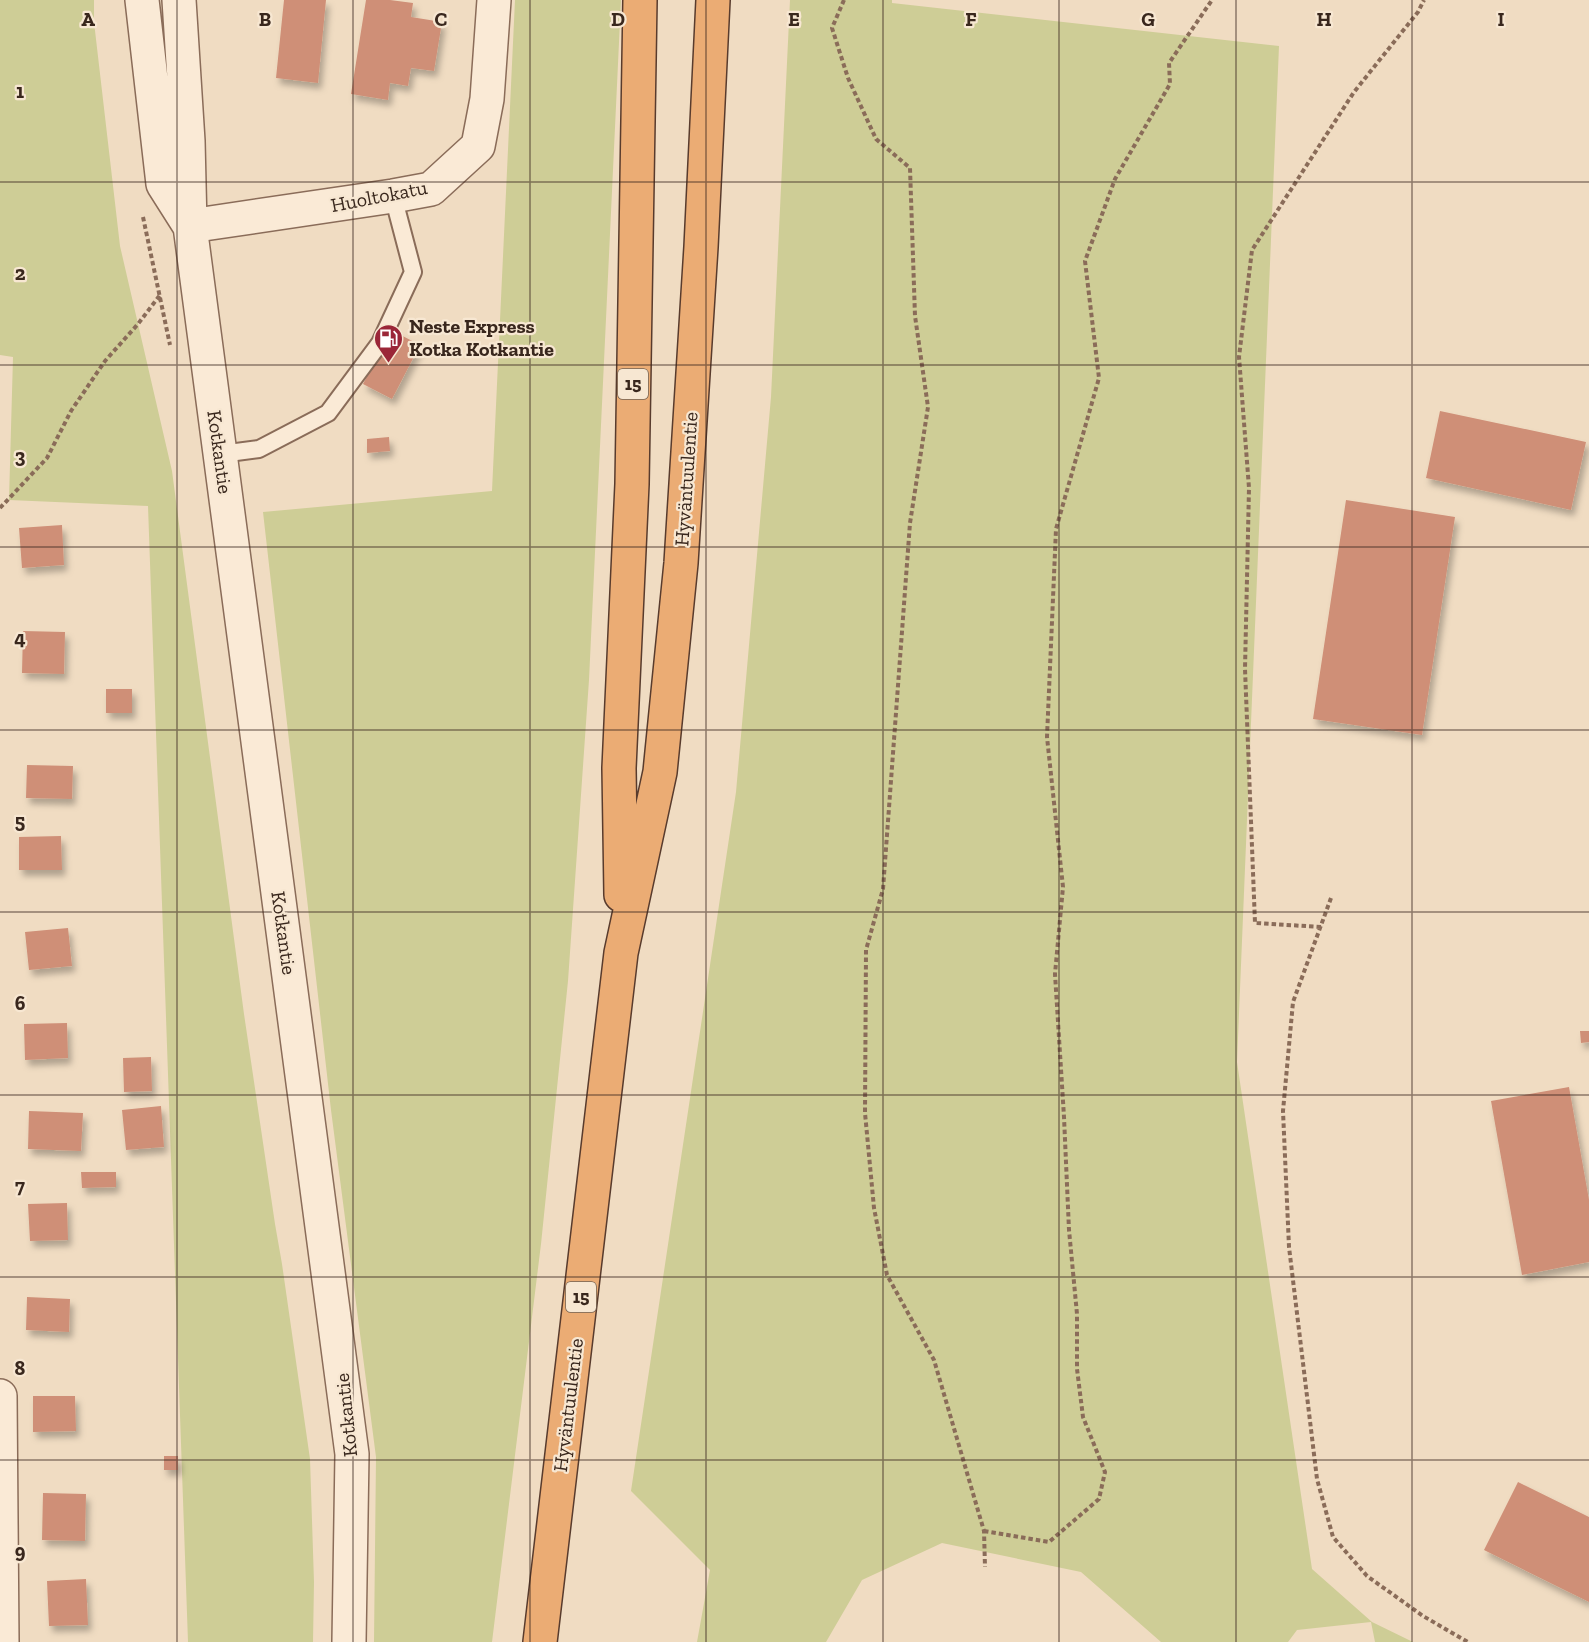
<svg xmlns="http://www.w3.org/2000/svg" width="1589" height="1642" font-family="'Zilla Slab',serif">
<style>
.green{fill:#cecd96}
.building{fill:#cf8f77;filter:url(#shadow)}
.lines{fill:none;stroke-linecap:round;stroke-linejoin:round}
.service-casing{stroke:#8a6c59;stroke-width:20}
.minor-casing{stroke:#8a6c59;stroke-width:36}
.tertiary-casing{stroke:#8a6c59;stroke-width:36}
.trunk-casing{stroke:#583b2d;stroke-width:36}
.path{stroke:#8a6c59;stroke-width:4;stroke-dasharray:4.5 3;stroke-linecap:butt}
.service{stroke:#faead6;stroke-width:16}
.minor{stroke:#faead6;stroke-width:33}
.tertiary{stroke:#faead6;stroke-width:33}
.trunk{stroke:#ebac74;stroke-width:33}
.grid{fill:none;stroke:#39271d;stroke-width:1.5;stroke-opacity:0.55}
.labels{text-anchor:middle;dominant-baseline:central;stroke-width:4.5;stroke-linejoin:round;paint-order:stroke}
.shield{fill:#f7e7d2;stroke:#726153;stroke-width:1.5}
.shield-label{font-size:18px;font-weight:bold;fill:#39271d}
.street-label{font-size:20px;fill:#39271d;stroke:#f7e7d2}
.poi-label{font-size:20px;font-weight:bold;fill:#39271d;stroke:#f7e7d2;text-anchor:start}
.grid-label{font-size:20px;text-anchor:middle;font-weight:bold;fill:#39271d;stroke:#f7e7d2;stroke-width:4.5;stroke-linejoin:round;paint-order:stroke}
</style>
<defs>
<filter id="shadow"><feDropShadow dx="3.5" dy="6" stdDeviation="3" flood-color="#0004"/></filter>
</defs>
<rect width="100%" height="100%" fill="#f0dcc2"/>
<path class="green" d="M0,0H94V22L120,246L172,471L244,1014L275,1224L282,1264L310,1459L314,1582L313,1642H188L148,506L9,500L13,357L0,355Z
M515,0H621L589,680L568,981L541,1244L492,1642H374L376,1457L331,1110L263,512L492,491Z
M790,0H892V3L1279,46L1237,1062L1312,1569L1372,1622L1413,1642H1375L1371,1622L1297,1630L1288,1642H1161L1081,1572L942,1543L862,1580L826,1642H697L710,1570L631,1491L736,792L771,397Z"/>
<path class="building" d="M284,0H326L318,83L276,78Z
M366,0H390L413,3L411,17L442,22L434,71L411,68L408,86L390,83L388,100L351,94Z
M391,330L420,345L392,399L363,384Z
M1440,411L1586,442L1571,510L1426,478Z
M389,437L390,451L367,453V439Z
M1346,500L1455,517L1422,735L1313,719Z
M62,525L64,565L22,568L19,528Z
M23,631L65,632L64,674L22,673Z
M106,689H132V713H106Z
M27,765L73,766L72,799L26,798Z
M61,836L62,870H19V837Z
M68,928L72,966L29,970L25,932Z
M67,1023L68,1058L25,1060L24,1024Z
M1580,1031H1589V1042L1581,1043Z
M151,1057L152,1091L124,1092L123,1058Z
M1569,1087L1589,1200V1262L1522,1275L1491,1101Z
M161,1106L164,1147L126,1150L122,1110Z
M29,1111L83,1113L81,1151L28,1149Z
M81,1172H116V1187L82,1188Z
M67,1203L68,1240L30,1241L28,1204Z
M27,1297L70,1299L69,1332L26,1330Z
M33,1396H75L76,1431L33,1432Z
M164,1456H178V1470H164Z
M1518,1482L1589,1517V1602L1484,1550Z
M43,1493L86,1494L85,1541L42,1540Z
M86,1579L88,1625L49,1626L47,1581Z"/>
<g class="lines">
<defs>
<path id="service" d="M221,454L259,449L328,413L380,343L413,272L393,196"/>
<path id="minor" d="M190,226L393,196L431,189L478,146L487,99L494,0
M0,1396L2,1642"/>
<path id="tertiary" d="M142,0L163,184L189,225
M179,0L188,141L190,226L352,1454L349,1642"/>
<path id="trunk" d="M621,895L619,768L632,484L640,0
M540,1642L621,953L660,772L681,563L701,247L713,0"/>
</defs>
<use href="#service" class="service-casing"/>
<use href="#minor" class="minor-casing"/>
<use href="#tertiary" class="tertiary-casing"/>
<use href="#trunk" class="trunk-casing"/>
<path class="path" d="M844,0L832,28L848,78L876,139L910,168L915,316L928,407L910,523L883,889L866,950L865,1113L874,1208L887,1275L934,1360L984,1531L985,1567
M143,217L170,345
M0,508L47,458L71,411L105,361L138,324L160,295
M1331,898L1293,1002L1283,1111L1289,1247L1317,1479L1333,1537L1367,1576L1423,1616L1468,1642
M1321,927L1255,923L1245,669L1249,488L1239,357L1252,250L1354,92L1418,12L1424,0
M984,1531L1049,1542L1099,1499L1105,1472L1083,1417L1077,1369V1314L1069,1230L1064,1117L1055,974L1063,887L1047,737L1056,529L1099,378L1085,261L1115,179L1170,84L1169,63L1212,0"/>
<use href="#service" class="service"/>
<use href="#minor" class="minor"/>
<use href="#tertiary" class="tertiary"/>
<use href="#trunk" class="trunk"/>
</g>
<path class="grid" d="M177,0V1642M353,0V1642M530,0V1642M706,0V1642M883,0V1642M1059,0V1642M1236,0V1642M1412,0V1642M0,182H1589M0,365H1589M0,547H1589M0,730H1589M0,912H1589M0,1095H1589M0,1277H1589M0,1460H1589"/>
<defs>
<symbol id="fuel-pin" viewBox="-11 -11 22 30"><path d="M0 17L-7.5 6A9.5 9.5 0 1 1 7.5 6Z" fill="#9b2638" stroke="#f7e7d2"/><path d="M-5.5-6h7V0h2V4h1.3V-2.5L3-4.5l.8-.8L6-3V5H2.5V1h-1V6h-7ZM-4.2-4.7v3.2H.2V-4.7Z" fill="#fff"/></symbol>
</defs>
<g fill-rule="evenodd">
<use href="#fuel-pin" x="372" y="322" width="33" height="45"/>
</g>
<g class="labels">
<g class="shield">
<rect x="618" y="369" width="30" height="30" rx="4.5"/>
<rect x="566" y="1282" width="30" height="30" rx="4.5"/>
</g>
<g class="shield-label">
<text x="633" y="384">15</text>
<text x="581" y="1297">15</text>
</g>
<g class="street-label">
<text transform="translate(379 196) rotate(-11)">Huoltokatu</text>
<text transform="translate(220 452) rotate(82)">Kotkantie</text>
<text transform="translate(686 479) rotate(-86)">Hyväntuulentie</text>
<text transform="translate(284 933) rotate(82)">Kotkantie</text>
<text transform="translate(568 1405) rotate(-83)">Hyväntuulentie</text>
<text transform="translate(346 1415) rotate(-96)">Kotkantie</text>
</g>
<g class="poi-label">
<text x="409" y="326">Neste Express<tspan x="409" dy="23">Kotka Kotkantie</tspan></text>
</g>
</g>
<g class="grid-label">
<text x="88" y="26">A</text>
<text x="265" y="26">B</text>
<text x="441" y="26">C</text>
<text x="618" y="26">D</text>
<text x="794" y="26">E</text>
<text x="971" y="26">F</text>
<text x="1148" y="26">G</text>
<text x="1324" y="26">H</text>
<text x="1501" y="26">I</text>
<text x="20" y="98">1</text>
<text x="20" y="280">2</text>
<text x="20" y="463">3</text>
<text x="20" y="645">4</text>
<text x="20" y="828">5</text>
<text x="20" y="1010">6</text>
<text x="20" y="1193">7</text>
<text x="20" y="1375">8</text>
<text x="20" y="1558">9</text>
</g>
</svg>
